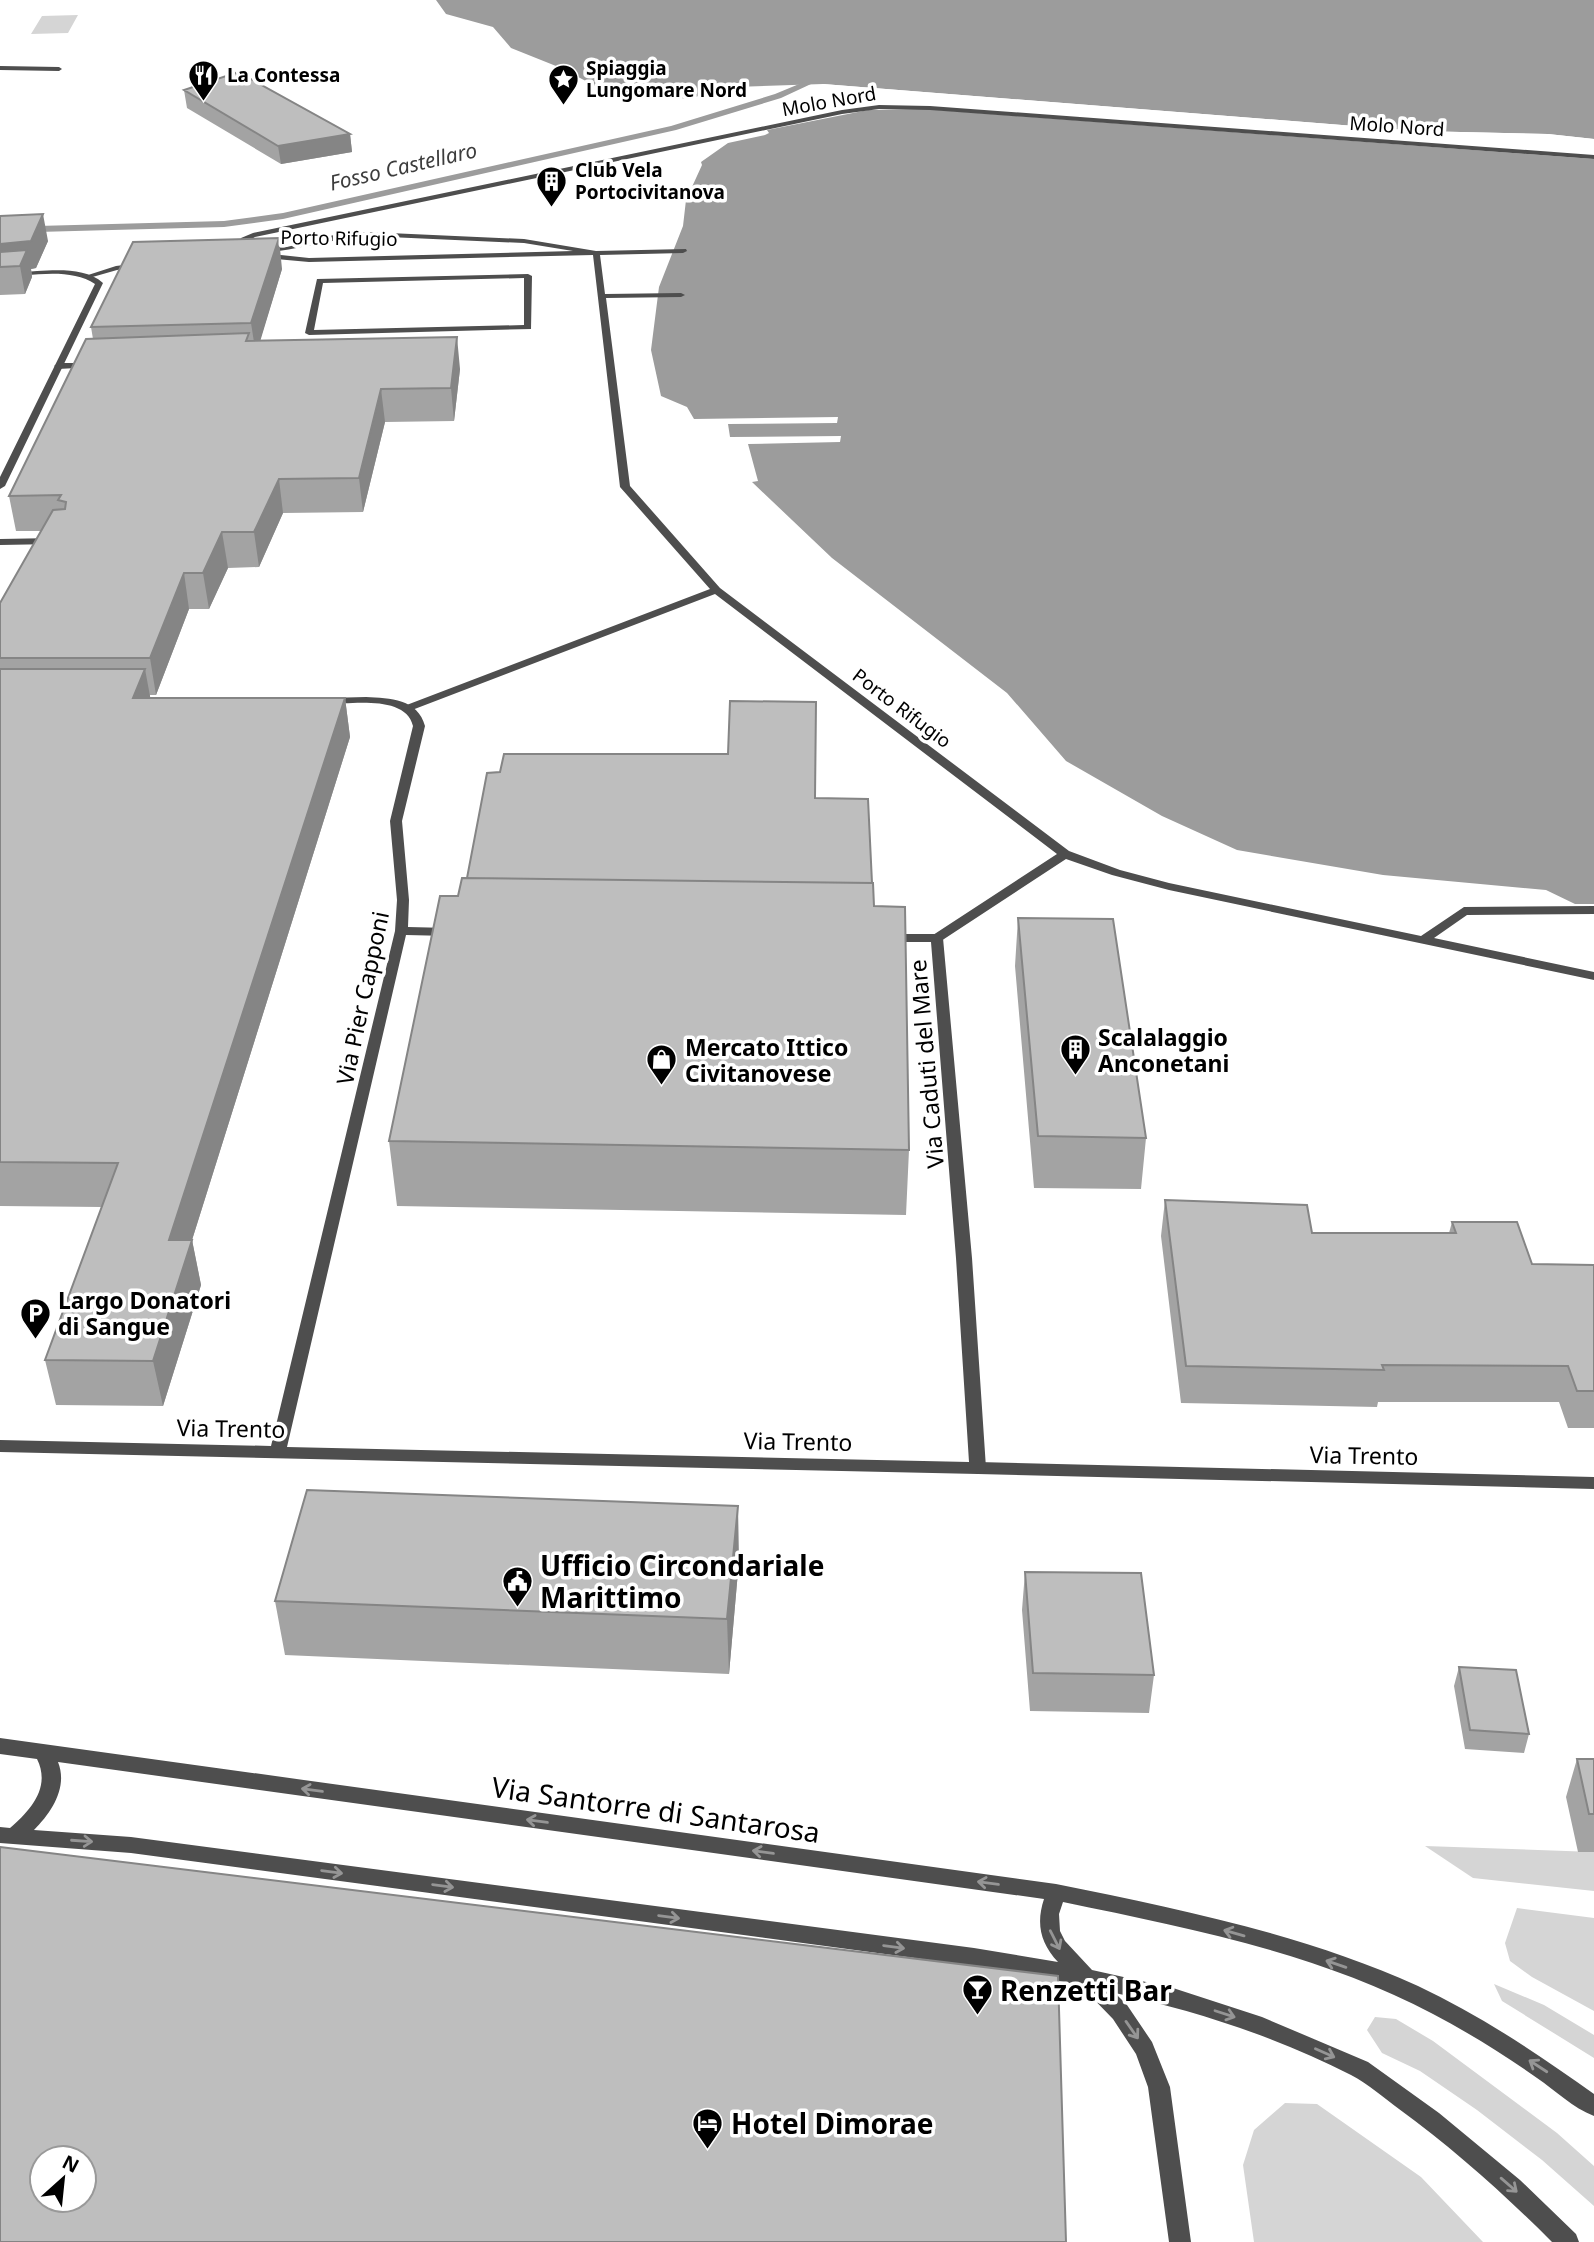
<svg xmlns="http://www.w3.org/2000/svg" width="1594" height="2242" font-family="'Noto Sans',sans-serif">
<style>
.green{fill:#d5d5d5}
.water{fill:#9c9c9c}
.pier{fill:#fff}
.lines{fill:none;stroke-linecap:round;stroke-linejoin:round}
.stream{fill:#9c9c9c;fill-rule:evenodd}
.service{fill:#4e4e4e;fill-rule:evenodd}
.minor{fill:#4e4e4e;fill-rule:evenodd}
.wall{fill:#a3a3a3}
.shaded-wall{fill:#858585}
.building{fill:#bebebe;stroke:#858585;stroke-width:2;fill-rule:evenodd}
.oneway{stroke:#959595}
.labels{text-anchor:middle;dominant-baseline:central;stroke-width:7;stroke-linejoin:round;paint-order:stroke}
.far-poi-label{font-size:19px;font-weight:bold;fill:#000;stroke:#fff;text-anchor:start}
.far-street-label{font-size:19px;fill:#000;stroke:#fff}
.far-water-label{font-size:21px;font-style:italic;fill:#3d3d3d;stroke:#fff}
.street-label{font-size:23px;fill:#000;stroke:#fff}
.poi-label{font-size:23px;font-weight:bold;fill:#000;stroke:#fff;text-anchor:start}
.near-poi-label{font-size:28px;font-weight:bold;fill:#000;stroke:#fff;text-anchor:start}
.near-street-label{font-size:28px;fill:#000;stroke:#fff}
</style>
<rect width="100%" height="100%" fill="#fff"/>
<path class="green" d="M78,15L68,33L31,34L42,16Z
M1425,1846L1594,1852V1891L1473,1878Z
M1517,1908L1594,1918V2011L1532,1977L1510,1961L1505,1943Z
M1494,1984L1544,2005L1594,2035V2058L1502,2001Z
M1375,2017L1396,2019L1433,2041L1557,2133L1594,2166V2206L1542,2160L1477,2110L1420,2071L1382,2053L1367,2030Z
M1285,2103L1317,2104L1421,2177L1483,2242H1254L1243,2165L1254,2130Z"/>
<path class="water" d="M436,0H1594V139L1548,134L1417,131L823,84L735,87L691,98L672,99L601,89L561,68L511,48L493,27L446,14Z
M925,109L1594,159V904H1575L1546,890L1383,875L1237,850L1162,816L1066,761L1007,693L832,558L752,482L758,481L748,444L840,442L841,436L730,437L728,424L837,423L838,417L694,419L687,407L661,396L651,350L659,287L683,226L686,200L702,165L701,162L728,143L765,135L769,133L767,130L868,110Z"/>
<path class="pier" d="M823,84L1417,131L1548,134L1594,139V142L1548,137L1437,135L815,88Z"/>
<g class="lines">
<path class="stream" d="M804,82L811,84L781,98L676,130L283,219L224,227L0,233V227L224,221L283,213L671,126L775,94Z"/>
<path class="service" d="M0,66L59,67L62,69L59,71L0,70Z
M879,105L930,106L1594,155V159L930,110L879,109L842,114L255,237L247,242L241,250L287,247L338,234L367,232L524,239L596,251L686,249L687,251L683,253L600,255L605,294L681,293L685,295L681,297L606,298L630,486L720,588L1069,851L1120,870L1169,883L1421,936L1464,907L1594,906V914L1467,915L1434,938L1594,972V980L1169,890L1112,875L1066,859L941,941H933L931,938L933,935L1057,854L715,594L412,710H404V706L710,589L620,487L593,255L309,262L232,255L241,238L253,233L842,110ZM367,236L524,243L573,251L309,258L262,253C298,250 331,239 367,236Z
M139,263L143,265L142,267L117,270L89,278L85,276L116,266Z
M528,274L532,276L531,329L309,335L305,333L317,279ZM524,278V325L314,330L323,283Z
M92,363L96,365L95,367L58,369L54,366L58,363Z
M0,539L55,538L60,541L55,544L0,545Z
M978,1462L1594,1477V1489L978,1474L972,1472L970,1468L972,1464Z"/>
<path class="minor" d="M37,271C59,270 86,268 103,283L5,486L0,489V477L95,284C70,267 28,276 0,278V274Z
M366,697C390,698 418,699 425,726L402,821L409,900L408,927L449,928L455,932L449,936L406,935L287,1447L969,1462L956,1258L931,942H889L883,938L889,934H937L943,938L972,1258L986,1468L984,1472L978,1474L0,1452V1440L271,1446L395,931L397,900L390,821L413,726C406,695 352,704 327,704L322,701L327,698Z
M0,1738L1056,1884C1179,1909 1303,1934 1418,1986C1480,2015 1538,2054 1594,2094V2116C1573,2108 1555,2090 1537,2078C1503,2054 1469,2033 1433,2014C1318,1953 1188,1928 1063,1902L1059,1914L1060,1931L1065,1941L1092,1970L1173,1988L1262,2017L1368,2062L1439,2113L1520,2180L1576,2234L1579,2242H1552C1504,2194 1454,2149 1399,2109C1384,2098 1368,2084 1351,2075C1277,2037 1196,2011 1115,1993L1127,2005L1152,2042L1170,2087L1191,2242H1169L1148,2087L1136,2054L1113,2019L1080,1985L974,1966L131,1853L0,1843V1827L10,1828C31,1810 51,1787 37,1759L0,1754ZM58,1762L1044,1899C1036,1923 1040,1943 1058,1962L974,1948L131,1837L34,1830C52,1812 68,1787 58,1762Z"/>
</g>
<path class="wall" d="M184,90L350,134L352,152L281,164L187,108Z
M0,216L48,241L36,268L31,269L32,277L25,294L0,295Z
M282,269L260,340L460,369L454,421L385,422L363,512L283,513L259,567L228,568L209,609H189L156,695H150V698H345L350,737L192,1240L201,1285L163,1406L56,1405L45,1360L102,1207L0,1206V603L41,531H16L9,496L93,339L91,327Z
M815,798L872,883L874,906L909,1150L906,1215L397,1206L389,1141L458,896L467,878Z
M1018,918L1146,1138L1141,1189L1034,1188L1015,966Z
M1165,1200L1312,1233H1449L1452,1222L1532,1264L1594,1265V1428H1568L1559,1402H1378L1377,1407L1181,1403L1161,1236Z
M739,1560L729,1674L285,1655L275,1601Z
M1025,1572L1154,1675L1149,1713L1030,1711L1022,1610Z
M1459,1667L1529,1734L1524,1753L1465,1749L1454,1686Z
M1577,1759H1594V1852H1578L1566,1797Z"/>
<path class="shaded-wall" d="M350,134L352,152L281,164L278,146Z
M43,214L48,241L36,268L31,269L32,277L25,294L20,266L0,267V244Z
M279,238L282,269L256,355L251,323Z
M457,337L460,369L454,421L451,388Z
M381,389L385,422L363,512L359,478Z
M279,479L283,513L259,567L254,532Z
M222,532L228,568L209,609L203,573Z
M184,573L189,609L156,695L150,658Z
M145,669L152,707L133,698Z
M345,698L350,737L192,1240L201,1285L163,1406L153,1361L169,1240Z
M738,1506L739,1560L729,1674L727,1619Z"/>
<path class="building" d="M238,72L350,134L278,146L184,90Z
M43,214L31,241L0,244V216Z
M279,238L251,323L91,327L133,242Z
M27,250L20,266L0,267V252Z
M249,333L246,341L457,337L451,388L381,389L359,478L279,479L254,532H222L203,573H184L150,658H0V603L53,510L65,509L66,502L58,500L61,495L9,496L86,339Z
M0,669H145L133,698H345L169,1240H192L153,1361L45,1360L118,1163L0,1162Z
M730,701L816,702L815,798L868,799L872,883L467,878L487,773L500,772L504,754H728Z
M462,878L873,883L874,906L905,907L909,1150L389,1141L440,896H458Z
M1018,918L1113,919L1146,1138L1038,1136Z
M1165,1200L1307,1205L1312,1233H1456L1452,1222H1517L1532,1264L1594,1265V1391H1577L1568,1366L1382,1365L1384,1370L1186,1366Z
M307,1490L738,1506L727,1619L275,1601Z
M1025,1572L1141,1573L1154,1675L1033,1673Z
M1459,1667L1516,1670L1529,1734L1470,1730Z
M1577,1759H1594V1814H1589Z
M0,1847L1058,1976L1066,2242H0ZM42,2158H84V2200H42Z"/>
<defs><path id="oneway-shaft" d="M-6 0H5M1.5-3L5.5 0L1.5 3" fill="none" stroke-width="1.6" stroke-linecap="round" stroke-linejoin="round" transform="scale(1.75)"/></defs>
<g class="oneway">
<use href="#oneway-shaft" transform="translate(312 1790) rotate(-172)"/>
<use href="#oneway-shaft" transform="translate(537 1821) rotate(-172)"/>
<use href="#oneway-shaft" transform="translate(82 1841) rotate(4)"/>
<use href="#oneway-shaft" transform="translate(763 1852) rotate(-172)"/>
<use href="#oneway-shaft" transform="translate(332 1872) rotate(8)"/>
<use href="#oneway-shaft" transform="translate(988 1883) rotate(-172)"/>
<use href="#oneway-shaft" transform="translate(443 1886) rotate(8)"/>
<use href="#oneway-shaft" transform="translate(669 1917) rotate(8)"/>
<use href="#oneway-shaft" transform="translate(1234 1933) rotate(-164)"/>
<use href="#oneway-shaft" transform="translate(1055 1940) rotate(63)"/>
<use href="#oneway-shaft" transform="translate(894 1947) rotate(8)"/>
<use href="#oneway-shaft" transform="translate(1336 1964) rotate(-161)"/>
<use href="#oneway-shaft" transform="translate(1225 2014) rotate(18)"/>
<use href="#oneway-shaft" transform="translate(1132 2030) rotate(55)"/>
<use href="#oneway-shaft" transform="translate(1325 2053) rotate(24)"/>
<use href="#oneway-shaft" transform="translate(1538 2066) rotate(-147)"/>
<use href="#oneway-shaft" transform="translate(1509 2185) rotate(41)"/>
</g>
<defs>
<symbol id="restaurant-pin" viewBox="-11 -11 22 30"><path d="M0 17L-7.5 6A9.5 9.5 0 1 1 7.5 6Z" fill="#000" stroke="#fff"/><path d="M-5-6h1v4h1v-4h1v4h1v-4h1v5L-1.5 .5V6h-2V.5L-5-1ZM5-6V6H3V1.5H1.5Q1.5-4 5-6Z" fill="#fff"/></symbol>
<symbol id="sight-pin" viewBox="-11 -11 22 30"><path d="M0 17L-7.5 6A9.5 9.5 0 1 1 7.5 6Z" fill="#000" stroke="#fff"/><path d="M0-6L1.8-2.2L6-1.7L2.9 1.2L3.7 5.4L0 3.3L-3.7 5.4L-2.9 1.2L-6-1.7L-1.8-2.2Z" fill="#fff"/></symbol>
<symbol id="building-pin" viewBox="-11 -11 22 30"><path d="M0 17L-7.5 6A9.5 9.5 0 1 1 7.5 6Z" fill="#000" stroke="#fff"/><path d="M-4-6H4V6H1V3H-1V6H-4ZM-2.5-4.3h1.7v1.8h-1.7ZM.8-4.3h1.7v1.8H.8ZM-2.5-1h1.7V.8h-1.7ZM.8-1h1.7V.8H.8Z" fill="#fff"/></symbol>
<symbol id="shop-pin" viewBox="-11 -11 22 30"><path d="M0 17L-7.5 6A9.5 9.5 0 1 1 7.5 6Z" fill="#000" stroke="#fff"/><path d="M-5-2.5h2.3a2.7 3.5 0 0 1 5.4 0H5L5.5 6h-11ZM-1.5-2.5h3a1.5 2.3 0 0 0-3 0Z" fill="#fff"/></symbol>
<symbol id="parking-pin" viewBox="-11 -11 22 30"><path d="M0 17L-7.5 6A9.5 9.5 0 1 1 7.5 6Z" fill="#000" stroke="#fff"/><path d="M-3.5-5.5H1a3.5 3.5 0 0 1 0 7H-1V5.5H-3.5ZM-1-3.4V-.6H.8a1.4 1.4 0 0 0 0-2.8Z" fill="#fff"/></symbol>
<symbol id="civic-pin" viewBox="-11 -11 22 30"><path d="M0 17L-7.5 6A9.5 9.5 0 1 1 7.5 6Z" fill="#000" stroke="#fff"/><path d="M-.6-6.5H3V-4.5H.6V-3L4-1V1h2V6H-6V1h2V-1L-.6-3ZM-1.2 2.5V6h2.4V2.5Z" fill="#fff"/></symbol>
<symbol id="bar-pin" viewBox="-11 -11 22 30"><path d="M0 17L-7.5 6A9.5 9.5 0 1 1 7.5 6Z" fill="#000" stroke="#fff"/><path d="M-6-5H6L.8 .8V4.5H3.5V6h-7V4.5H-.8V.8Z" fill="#fff"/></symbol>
<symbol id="hotel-pin" viewBox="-11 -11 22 30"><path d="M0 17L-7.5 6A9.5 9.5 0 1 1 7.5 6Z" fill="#000" stroke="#fff"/><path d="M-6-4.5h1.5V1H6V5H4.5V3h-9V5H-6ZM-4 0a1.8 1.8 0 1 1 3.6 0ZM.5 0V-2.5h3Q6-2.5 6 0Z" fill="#fff"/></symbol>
</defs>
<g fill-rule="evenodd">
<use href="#restaurant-pin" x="186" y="58" width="35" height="47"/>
<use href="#sight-pin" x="546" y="62" width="35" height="47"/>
<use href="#building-pin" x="534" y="164" width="35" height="47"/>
<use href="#building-pin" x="1058" y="1032" width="35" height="47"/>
<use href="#shop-pin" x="644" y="1042" width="35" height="47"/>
<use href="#parking-pin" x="18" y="1296" width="35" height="47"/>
<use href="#civic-pin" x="500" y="1564" width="35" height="47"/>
<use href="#bar-pin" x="960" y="1972" width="35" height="47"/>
<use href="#hotel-pin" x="690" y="2106" width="35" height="47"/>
</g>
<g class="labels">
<g class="far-poi-label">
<text x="586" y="68">Spiaggia<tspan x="586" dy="22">Lungomare Nord</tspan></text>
<text x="227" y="75">La Contessa</text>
<text x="575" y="170">Club Vela<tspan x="575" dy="22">Portocivitanova</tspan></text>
</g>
<g class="far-street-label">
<text transform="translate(829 101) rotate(-10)">Molo Nord</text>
<text transform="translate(1397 126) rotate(4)">Molo Nord</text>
<text transform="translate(339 238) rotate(1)">Porto Rifugio</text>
<text transform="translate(902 708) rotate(37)">Porto Rifugio</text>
</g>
<g class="far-water-label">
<text transform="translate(403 166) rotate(-13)">Fosso Castellaro</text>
</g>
<g class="street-label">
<text transform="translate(362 998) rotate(-78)">Via Pier Capponi</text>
<text transform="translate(926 1064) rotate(-95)">Via Caduti del Mare</text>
<text transform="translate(231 1428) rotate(1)">Via Trento</text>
<text transform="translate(798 1441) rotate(1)">Via Trento</text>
<text transform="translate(1364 1455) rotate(1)">Via Trento</text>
</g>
<g class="poi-label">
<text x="1098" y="1037">Scalalaggio<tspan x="1098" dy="26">Anconetani</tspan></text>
<text x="685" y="1047">Mercato Ittico<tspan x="685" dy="26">Civitanovese</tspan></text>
<text x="58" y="1300">Largo Donatori<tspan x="58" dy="26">di Sangue</tspan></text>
</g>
<g class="near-poi-label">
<text x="540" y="1565">Ufficio Circondariale<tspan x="540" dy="32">Marittimo</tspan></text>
<text x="1000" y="1990">Renzetti Bar</text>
<text x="731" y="2123">Hotel Dimorae</text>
</g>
<g class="near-street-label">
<text transform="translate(656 1809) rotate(8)">Via Santorre di Santarosa</text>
</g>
</g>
<g transform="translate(63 2179) rotate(27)"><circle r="33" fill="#ffffff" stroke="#999999" stroke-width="2"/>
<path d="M0-5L12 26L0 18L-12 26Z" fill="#000000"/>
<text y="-10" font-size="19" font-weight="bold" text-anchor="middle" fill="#000000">N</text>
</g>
</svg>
